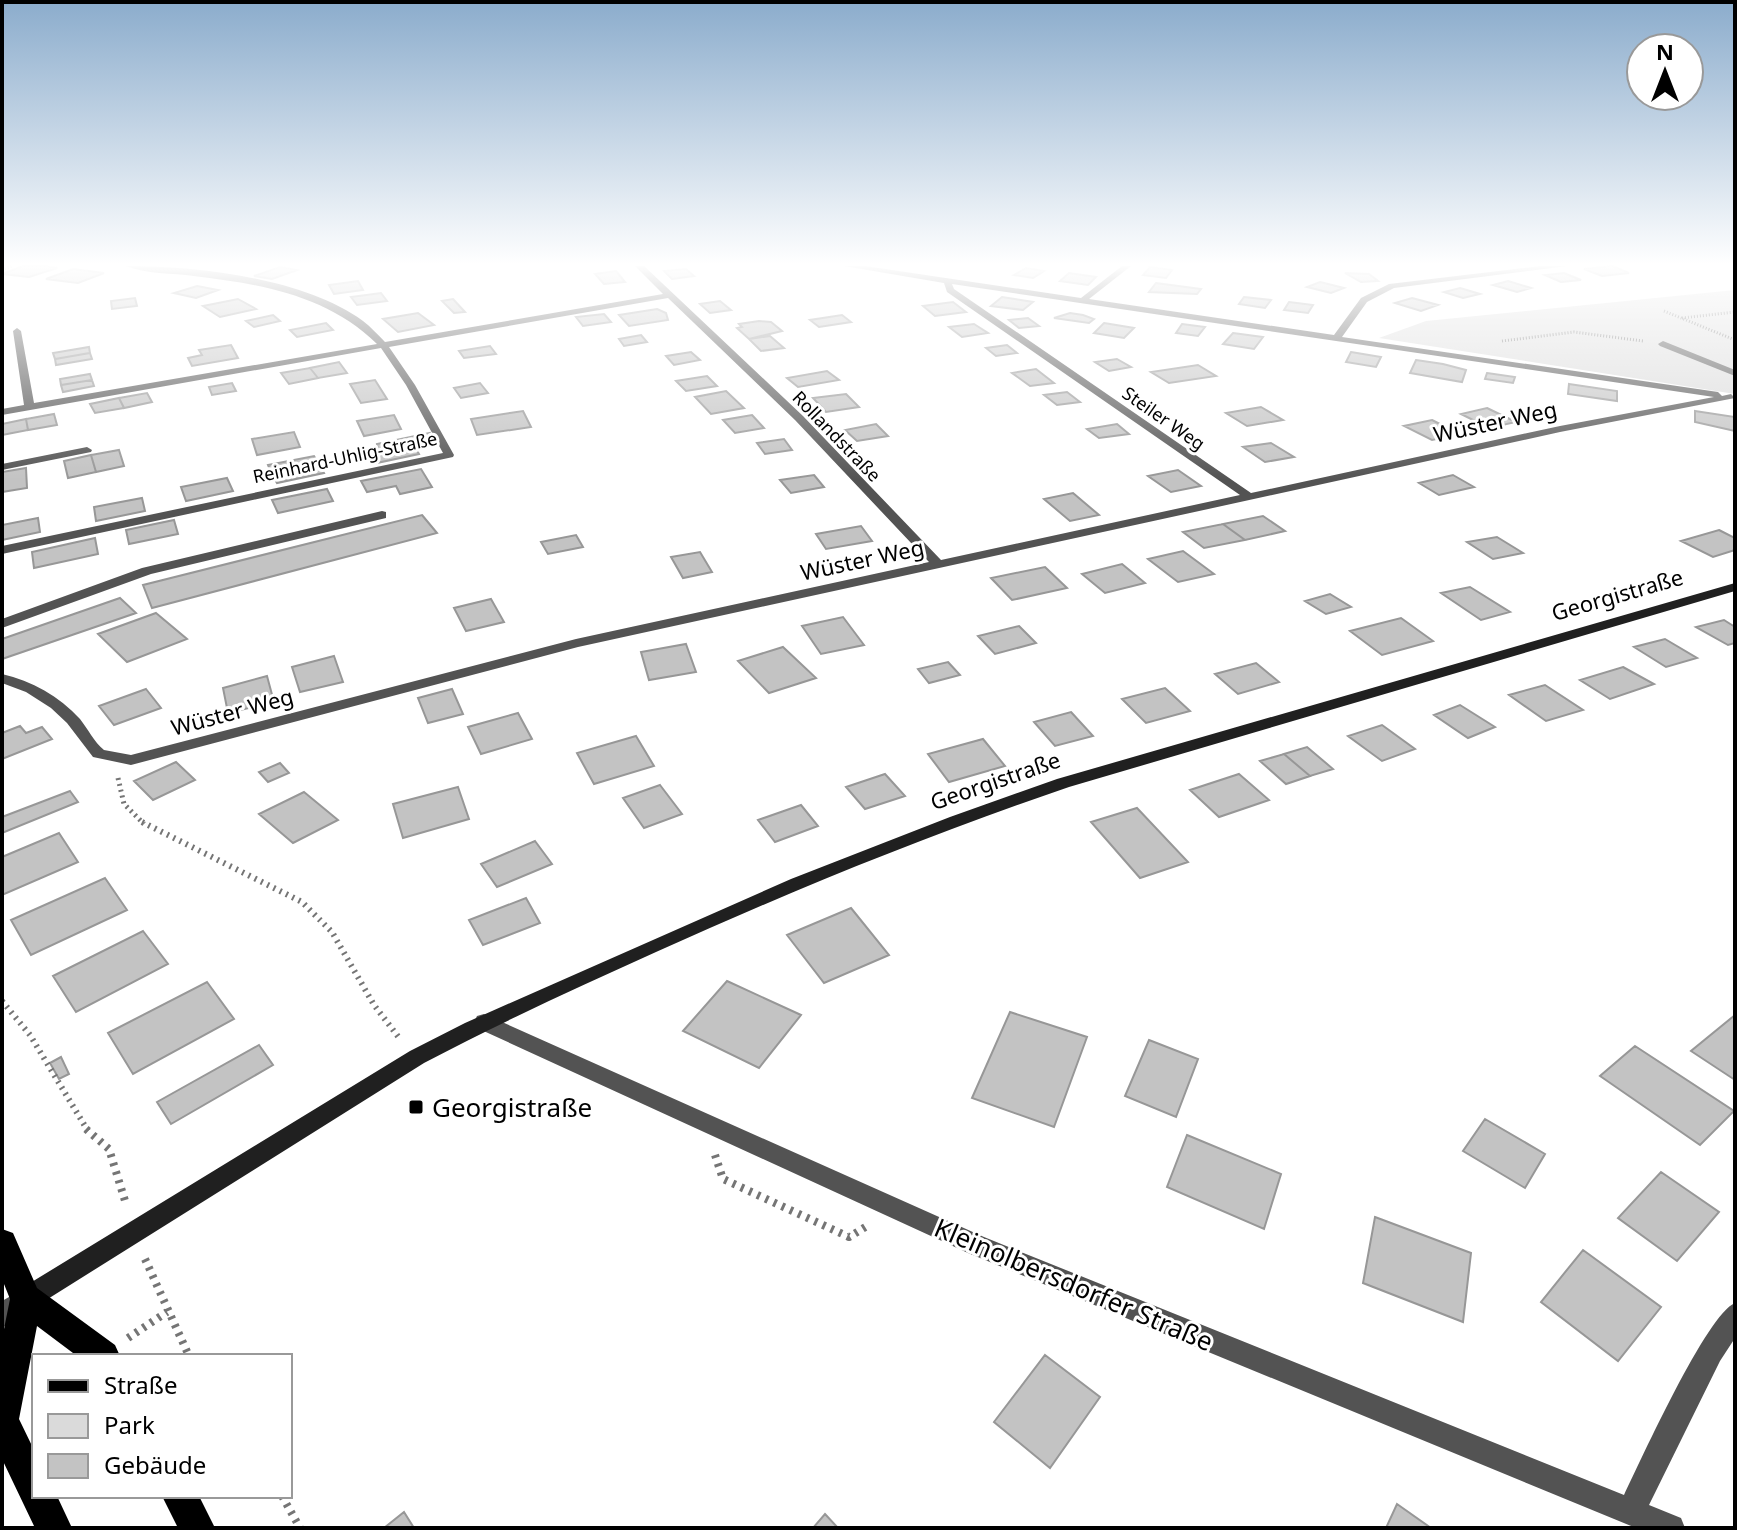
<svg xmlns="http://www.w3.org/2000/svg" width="1737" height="1530" font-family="'Noto Sans',sans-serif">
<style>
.green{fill:#dadada}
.building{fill:#c3c3c3;stroke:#979797;stroke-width:2}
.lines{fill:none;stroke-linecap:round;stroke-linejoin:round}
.path-far3{stroke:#757575;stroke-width:3;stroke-dasharray:1 2;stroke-linecap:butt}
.path-far2{stroke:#757575;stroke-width:5;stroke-dasharray:2 4;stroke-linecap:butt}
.path-far1{stroke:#757575;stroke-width:6;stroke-dasharray:2 5;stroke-linecap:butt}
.path{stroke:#757575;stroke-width:8;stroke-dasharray:3 6;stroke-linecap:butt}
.lane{fill:#535353;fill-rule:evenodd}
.street{fill:#535353;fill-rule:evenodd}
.secondary{fill:#202020;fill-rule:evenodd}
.primary{fill:#000;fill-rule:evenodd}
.poi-dot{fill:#000;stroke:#fff;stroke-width:3}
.labels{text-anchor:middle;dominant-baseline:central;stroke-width:6;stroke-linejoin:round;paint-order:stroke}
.far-street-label{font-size:18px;fill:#000;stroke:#fff}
.street-label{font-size:22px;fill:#000;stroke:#fff}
.near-poi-label{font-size:26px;fill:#000;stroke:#fff;text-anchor:start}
.near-street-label{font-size:26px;fill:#000;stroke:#fff}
</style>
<rect width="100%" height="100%" fill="#fff"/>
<path class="green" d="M1735,290V394L1379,338L1426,321Z"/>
<path class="building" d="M23,266H45L57,268L29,277L2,274Z
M1612,266L1629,273L1602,276L1584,269Z
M280,267L297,270L272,279L254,276Z
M1150,267L1172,270L1166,278L1143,275Z
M1026,268L1044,271L1033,278L1014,275Z
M73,269L104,273L78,283L46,279Z
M686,269L694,276L672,279L664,271Z
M616,271L625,282L604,284L595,274Z
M1069,273L1096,277L1088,285L1060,281Z
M1345,273L1369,274L1378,281L1361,282Z
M1564,273L1581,280L1561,282L1545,275Z
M358,281L363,290L334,294L329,285Z
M1508,281L1531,288L1517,292L1493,285Z
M1320,282L1344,288L1331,293L1307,287Z
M1156,283L1201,289L1197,294L1149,292Z
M197,286L218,290L196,298L174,293Z
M1460,288L1480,294L1463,298L1444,292Z
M381,293L387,301L357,305L351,297Z
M1002,297L1033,302L1023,310L991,306Z
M1244,297L1271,300L1265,308L1239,304Z
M135,298L137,306L112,309L111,301Z
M1412,298L1438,305L1421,311L1395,303Z
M238,299L256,309L220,317L203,306Z
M453,299L465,312L454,313L442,301Z
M720,301L731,310L710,313L700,304Z
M953,302L966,312L935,316L923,306Z
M1289,302L1313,305L1308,313L1284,310Z
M657,309L666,313L668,320L629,326L619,315Z
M418,313L434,325L398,332L383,319Z
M1070,313L1083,315L1094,319L1089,323L1054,318Z
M604,314L611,322L583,326L576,317Z
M273,315L280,321L254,327L246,321Z
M842,315L851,322L819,327L810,320Z
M1028,318L1039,326L1019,328L1009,320Z
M759,321L771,322L782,331L749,339L737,328L742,327L739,324Z
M326,323L333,330L297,337L290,330Z
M1104,323L1134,328L1124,338L1094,333Z
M974,324L988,333L962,337L949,327Z
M1182,324L1205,327L1198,336L1176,333Z
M1233,333L1263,337L1254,349L1223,344Z
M641,335L647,342L624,346L619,339Z
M770,336L784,348L761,351L749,339Z
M231,345L238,358L192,366L188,358L202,355L199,350Z
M1007,345L1017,353L996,356L986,348Z
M490,346L496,354L464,358L459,351Z
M89,347L90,353L55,359L53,353Z
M691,352L700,360L674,365L666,356Z
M1351,352L1381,357L1376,367L1346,362Z
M90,353L92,359L56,365L55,359Z
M1117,359L1131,367L1109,371L1095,362Z
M1416,360L1443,364L1466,370L1462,382L1410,373Z
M339,362L347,373L318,378L310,368Z
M1198,365L1216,376L1169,383L1151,372Z
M310,368L318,378L289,384L281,373Z
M1036,369L1054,383L1030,386L1012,373Z
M827,371L839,380L798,387L787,378Z
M1487,373L1515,377L1513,383L1485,379Z
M90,374L92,380L61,385L60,379Z
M707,376L717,386L686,391L676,381Z
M92,380L94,386L63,392L61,385Z
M375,380L387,399L361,403L350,384Z
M232,383L236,391L212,395L209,387Z
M480,383L488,393L461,398L454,388Z
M1569,384L1617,391V401L1568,394Z
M726,391L744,408L711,414L695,397Z
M1067,392L1080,402L1057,405L1044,395Z
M147,393L152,402L124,408L119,398Z
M846,394L859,407L826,412L813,398Z
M119,398L124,408L95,413L90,404Z
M1261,407L1283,420L1247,426L1226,413Z
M1487,408L1516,422L1489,428L1461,414Z
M523,411L531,427L477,435L471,419Z
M1695,411L1735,417V431L1695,422Z
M54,414L57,425L28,430L26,419Z
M394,415L401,429L364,436L357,421Z
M752,415L764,428L735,433L723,420Z
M26,419L28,430L2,435V424Z
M1432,420L1460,434L1432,440L1404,426Z
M876,424L888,436L857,441L845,430Z
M1117,424L1129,434L1099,438L1087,429Z
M294,432L300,447L257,455L252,439Z
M430,433L435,443L415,447L419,454L372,464L365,451L378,449L377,444Z
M784,439L792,450L765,454L757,443Z
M1271,443L1294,457L1265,462L1243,447Z
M119,450L124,466L96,472L91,455Z
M91,455L96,472L68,478L64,461Z
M314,456L324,473L277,483L273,476L287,474L285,469L271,472L268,465Z
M26,468L27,488L2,492V472Z
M421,469L432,487L400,494L396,486L367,492L361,481Z
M1178,470L1201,486L1171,492L1148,476Z
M814,475L824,487L791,493L780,480Z
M1453,475L1474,487L1439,495L1419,483Z
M227,478L233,491L186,501L181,487Z
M327,489L333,501L278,513L272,500Z
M1073,493L1099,515L1070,521L1044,499Z
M142,498L145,511L96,521L94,507Z
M422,515L437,533L152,608L143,585Z
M1263,516L1285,531L1245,540L1223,524Z
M38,518L40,532L2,540V525Z
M174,520L178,534L129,544L126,530Z
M1223,524L1245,540L1204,548L1183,532Z
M861,526L872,541L826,549L816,534Z
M1719,530L1735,538V550L1713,557L1681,541Z
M576,535L583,547L548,554L541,542Z
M1497,537L1523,553L1493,559L1467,542Z
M95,538L98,554L34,568L32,552Z
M1183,551L1214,574L1178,582L1148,559Z
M700,552L712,572L683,578L671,557Z
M1122,564L1145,583L1105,593L1082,574Z
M1045,567L1067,588L1012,600L991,578Z
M1470,587L1510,612L1481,620L1441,593Z
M1330,594L1351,607L1326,614L1305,601Z
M120,598L136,613L2,659V639Z
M491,599L504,622L466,631L454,608Z
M156,613L187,639L127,662L98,634Z
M843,617L864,645L821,654L802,626Z
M1401,618L1433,641L1382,655L1350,631Z
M1724,620L1735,627V643L1728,645L1696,627Z
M1019,626L1036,643L995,654L978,636Z
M1665,639L1697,658L1666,667L1634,647Z
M686,644L696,672L649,680L641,652Z
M783,647L816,678L769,693L738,661Z
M334,656L343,682L300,692L292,667Z
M948,662L960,675L929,683L918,669Z
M1256,663L1279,682L1238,694L1215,674Z
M1623,667L1654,684L1610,699L1580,680Z
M267,676L274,702L228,713L223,688Z
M1545,685L1583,710L1546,721L1509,695Z
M1165,688L1190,711L1146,723L1122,699Z
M146,689L161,708L114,725L99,706Z
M452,689L463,714L428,723L418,698Z
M1460,705L1495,727L1468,738L1434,715Z
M1071,712L1093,736L1055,746L1034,722Z
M518,713L532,739L481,754L468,727Z
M1382,725L1415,749L1382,761L1348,736Z
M20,726L26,733L42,727L52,739L2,759V733Z
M636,736L654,766L594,784L577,753Z
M983,739L1005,766L949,782L928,754Z
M1307,747L1333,769L1310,776L1284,754Z
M1284,754L1310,776L1286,784L1260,761Z
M176,762L195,780L153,800L134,781Z
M280,763L289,773L268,782L259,772Z
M885,774L905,796L865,809L846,787Z
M1239,774L1269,800L1219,817L1190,790Z
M660,785L682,814L644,828L623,798Z
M458,787L469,819L403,838L393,804Z
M70,791L78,802L2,833V817Z
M304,792L338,820L293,843L259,814Z
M801,805L818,826L775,842L758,820Z
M1137,808L1188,862L1140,878L1091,822Z
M59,833L78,862L2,895V857Z
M535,841L552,864L497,887L481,864Z
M105,878L127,910L31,955L11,920Z
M526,898L540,923L483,945L469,920Z
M851,908L889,955L824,983L787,935Z
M143,931L168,964L76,1012L53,976Z
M727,981L801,1015L759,1068L683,1031Z
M207,982L234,1019L133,1074L108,1033Z
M1010,1012L1087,1037L1054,1127L972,1098Z
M1735,1015V1080L1691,1051Z
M1149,1040L1198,1059L1176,1117L1125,1096Z
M259,1045L273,1065L171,1124L157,1102Z
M1635,1046L1734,1111L1700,1145L1600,1076Z
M61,1057L69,1074L59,1079L50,1063Z
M1485,1119L1545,1154L1525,1188L1463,1151Z
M1187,1135L1281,1174L1264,1229L1167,1187Z
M1661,1172L1719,1212L1677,1261L1618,1218Z
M1375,1217L1471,1253L1463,1322L1363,1283Z
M1583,1250L1661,1307L1618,1361L1541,1302Z
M1045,1355L1100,1397L1050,1468L994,1422Z
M1397,1504L1431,1528H1386Z
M404,1512L414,1528H384Z
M825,1514L838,1528H813Z"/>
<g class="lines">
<path class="path-far3" d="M2,270L13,266
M1664,311L1735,340
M1682,318L1735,312
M1502,341L1574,332L1643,341"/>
<path class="path-far2" d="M118,778L124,804L144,824"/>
<path class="path-far1" d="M142,822L302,902L332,932L374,1005L400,1039
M2,1001L30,1035L88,1131"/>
<path class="path" d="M86,1129L109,1149L126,1204
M715,1155L723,1179L849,1237L867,1226
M145,1259L189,1356
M128,1338L167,1312
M282,1496L300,1528"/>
<path class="lane" d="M1663,341L1735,370V376L1660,346L1658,344Z
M382,511L386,512V518L151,574L2,628V619L142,568Z"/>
<path class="street" d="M126,266C197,266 304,278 363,321C371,327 378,335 385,342L663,294L635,266H644L803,416L941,560L1240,495L947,292L944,283L844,266H865L1081,298L1122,266H1131L1089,299L1334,335L1361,298L1389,284L1541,266H1567L1394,288L1367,302L1342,337L1718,392L1722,396L1731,394L1735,398L1560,432L578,647L131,765L93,757L67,723L51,708L26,692L2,683V674C32,681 59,696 80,719C88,729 94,742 104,750L131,755L576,639L929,562L795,420L668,298L389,347L415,385L454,455L453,457L2,554V546L443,453L406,385L381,348L2,415V409L24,405L13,331L17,328L21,331L34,403L377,344C327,295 260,284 194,276C173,273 145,274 126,266ZM952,284L1714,397L1560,426L1251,493L954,289Z
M87,447L92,450L91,452L2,470V464Z
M484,1014L984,1237L1624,1495C1641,1460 1707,1314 1735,1303V1338L1720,1361L1649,1505L1681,1518L1685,1528H1636L968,1253L477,1028L474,1022L477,1016Z
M25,1288L34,1292L37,1300L34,1308L2,1328V1301Z"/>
<path class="secondary" d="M1735,583V591L1069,787C928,835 791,891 656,952C578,987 500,1023 424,1063L35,1307L26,1311L17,1307L14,1299L17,1291L410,1051L465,1023L791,879L950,817L1057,779Z"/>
<path class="primary" d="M2,1229L13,1233L37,1288L115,1345L120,1356H77L37,1326L19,1419L34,1450V1496H57L72,1528H35L2,1459V1339L10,1299L2,1279Z
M162,1496H199L215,1528H178Z"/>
</g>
<linearGradient id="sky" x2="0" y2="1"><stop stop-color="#8baccc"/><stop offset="0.55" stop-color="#fff"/><stop offset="1" stop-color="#fff" stop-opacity="0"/></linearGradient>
<rect width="1737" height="480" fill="url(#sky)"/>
<rect class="poi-dot" x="408" y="1099" width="16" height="16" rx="4"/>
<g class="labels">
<g class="far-street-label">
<text transform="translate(1164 418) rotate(35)">Steiler Weg</text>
<text transform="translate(837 436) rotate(46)">Rollandstraße</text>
<text transform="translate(345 457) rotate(-12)">Reinhard-Uhlig-Straße</text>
</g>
<g class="street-label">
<text transform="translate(1495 421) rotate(-12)">Wüster Weg</text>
<text transform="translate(862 559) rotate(-12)">Wüster Weg</text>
<text transform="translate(1617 594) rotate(-16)">Georgistraße</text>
<text transform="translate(232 711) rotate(-15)">Wüster Weg</text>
<text transform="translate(995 780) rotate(-19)">Georgistraße</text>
</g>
<g class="near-poi-label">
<text x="432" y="1107">Georgistraße</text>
</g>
<g class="near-street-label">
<text transform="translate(1074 1284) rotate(23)">Kleinolbersdorfer Straße</text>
</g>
</g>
<rect width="1737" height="1530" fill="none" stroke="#000000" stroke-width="8"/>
<rect x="32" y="1354" width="260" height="144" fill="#ffffff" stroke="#999999" stroke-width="2"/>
<rect x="48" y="1380" width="40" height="12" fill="#000000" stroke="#999999" stroke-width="2"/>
<text x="104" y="1394" font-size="24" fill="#000000">Straße</text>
<rect x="48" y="1414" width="40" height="24" fill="#dadada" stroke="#999999" stroke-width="2"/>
<text x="104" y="1434" font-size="24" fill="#000000">Park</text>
<rect x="48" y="1454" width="40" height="24" fill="#c3c3c3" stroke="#999999" stroke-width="2"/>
<text x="104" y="1474" font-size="24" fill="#000000">Gebäude</text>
<g transform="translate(1665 72)"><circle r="38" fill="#ffffff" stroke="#999999" stroke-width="2"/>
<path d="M0-6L14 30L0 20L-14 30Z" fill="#000000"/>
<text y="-12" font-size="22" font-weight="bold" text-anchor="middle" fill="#000000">N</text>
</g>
</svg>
